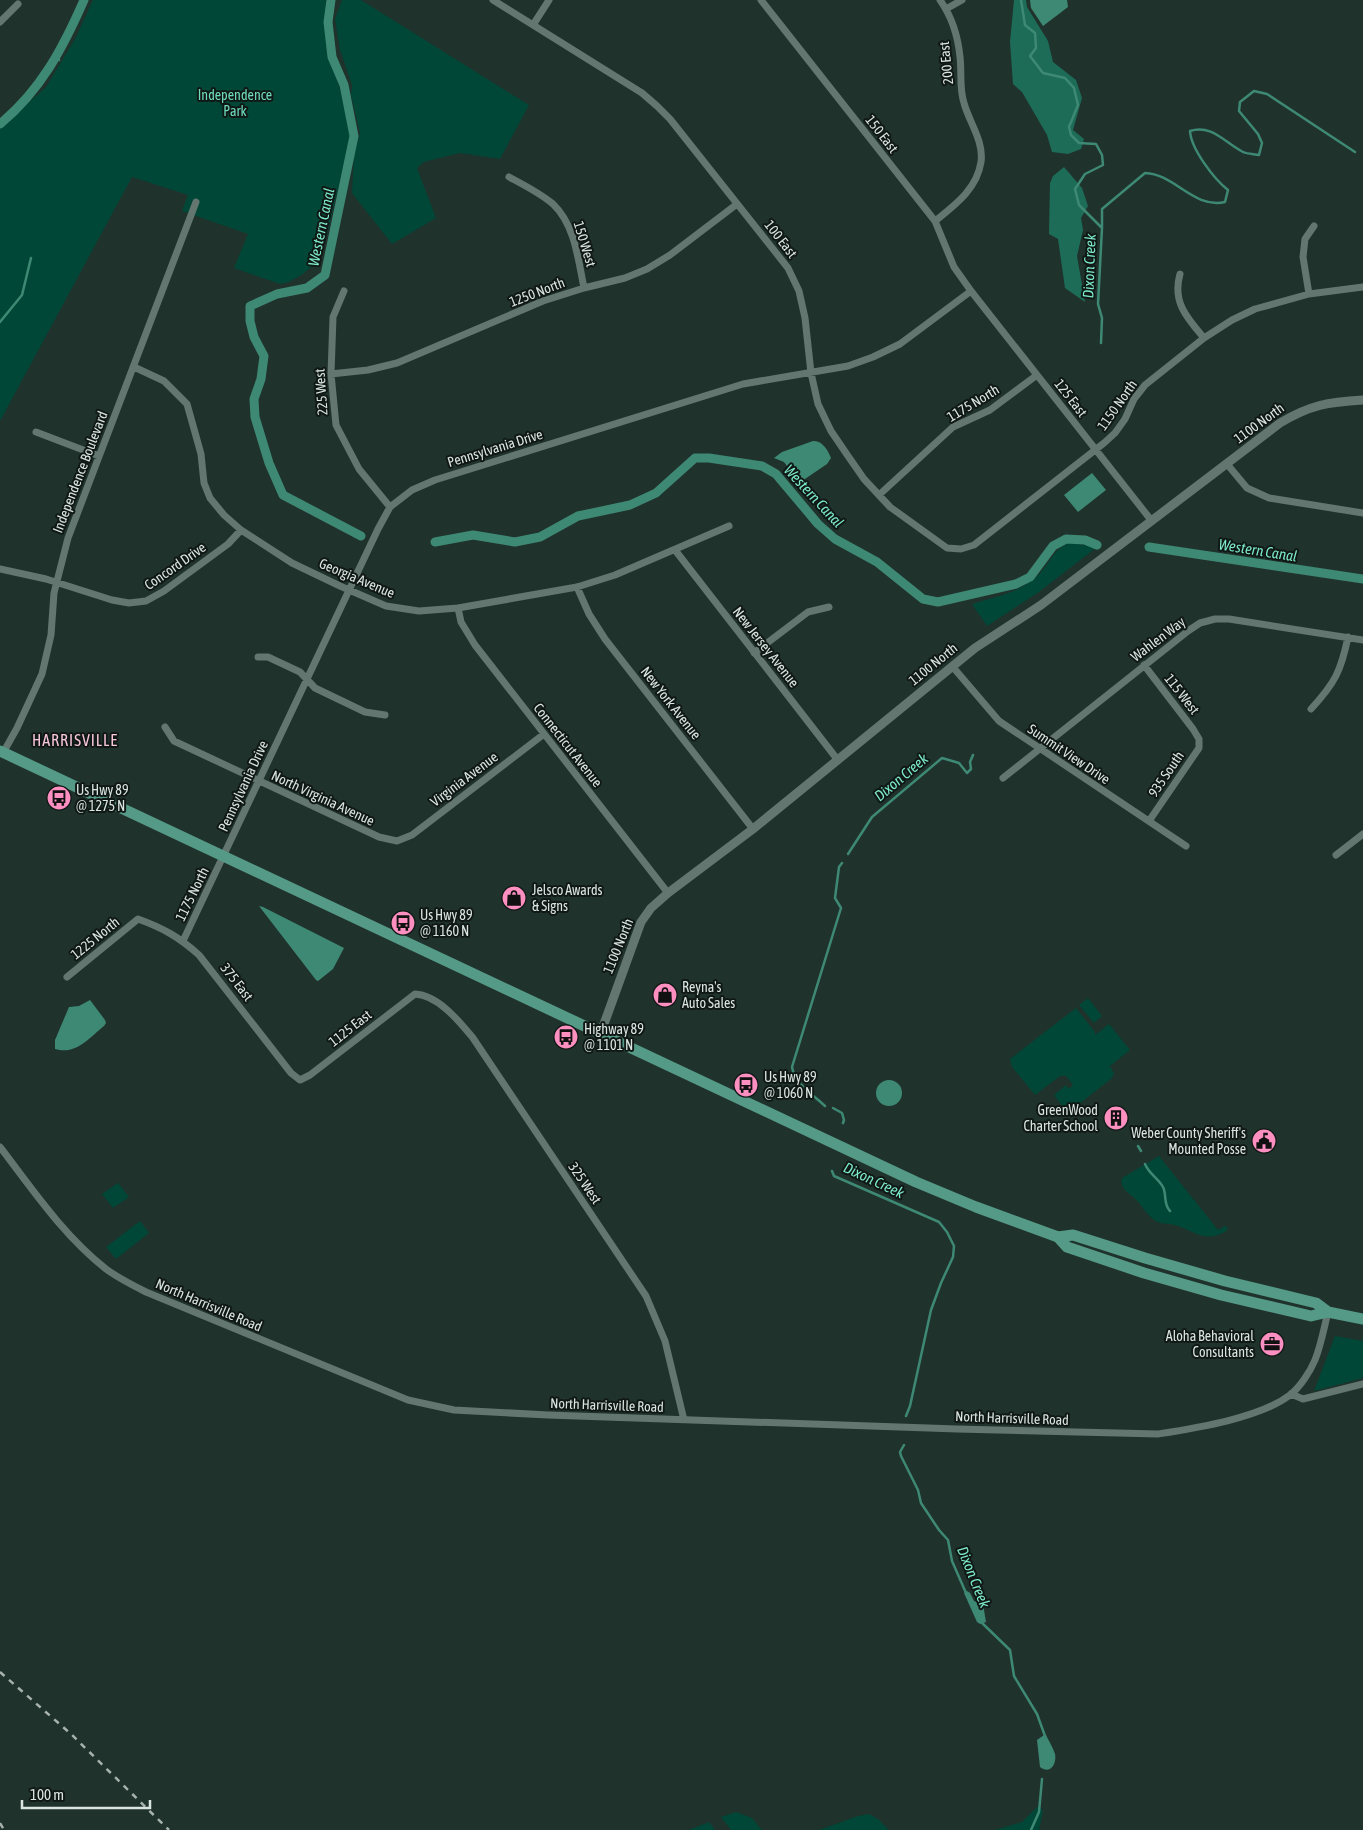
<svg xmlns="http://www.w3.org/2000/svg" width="1363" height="1830" font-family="'Asap Condensed',sans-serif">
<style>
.green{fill:#004737}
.forest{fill:#1d6c58}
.water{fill:#3e8974}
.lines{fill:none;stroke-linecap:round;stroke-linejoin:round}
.stream{stroke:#3e8974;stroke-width:2.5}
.canal{stroke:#3e8974;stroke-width:9}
.minor{stroke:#63766f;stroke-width:7}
.tertiary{stroke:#63766f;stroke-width:9}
.primary{stroke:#549a86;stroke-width:11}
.rail{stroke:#a5b2ad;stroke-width:2.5;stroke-dasharray:6 6;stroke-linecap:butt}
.labels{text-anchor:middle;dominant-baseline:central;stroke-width:4;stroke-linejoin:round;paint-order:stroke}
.street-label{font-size:14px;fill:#dae5e1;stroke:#101815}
.park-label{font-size:14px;fill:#6edbbc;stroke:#101815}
.poi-label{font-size:14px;fill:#dae5e1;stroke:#101815;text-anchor:start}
.water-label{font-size:15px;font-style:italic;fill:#7deaca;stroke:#101815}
.quarter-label{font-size:16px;letter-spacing:1px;fill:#f6c6d9;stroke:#101815}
</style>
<rect width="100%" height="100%" fill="#20322c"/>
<path class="green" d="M93,0H326L325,26L328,57L339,85L351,135L326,239L313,265L303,274L289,282L280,284L234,268L248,234L182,211L188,195L132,177L0,421V128L46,87L75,39Z
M342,0H361L529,105L500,159L460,153L424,162L417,168L436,218L392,244L352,193L354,155L360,133L351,95L352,85L340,50L335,19Z
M1071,543L1097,547L1039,592L987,626L972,604C995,597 1018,593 1036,577C1048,567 1055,545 1071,543Z
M1088,998L1102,1016L1094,1023L1079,1005Z
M1076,1008L1095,1032V1035L1109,1024L1130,1050L1110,1066L1114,1073L1112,1078L1074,1108L1070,1102L1063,1107L1054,1095L1066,1085L1069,1089L1073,1085L1066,1076H1060L1035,1095L1012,1067L1010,1059Z
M1159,1156L1218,1230L1225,1226L1228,1228L1226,1231C1204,1244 1195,1231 1175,1225C1168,1223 1160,1225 1153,1219C1146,1214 1142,1205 1135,1199C1129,1193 1119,1189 1122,1178Z
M118,1183L129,1197L113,1208L102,1194Z
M140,1221L149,1233L116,1259L106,1247Z
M1335,1336L1363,1341V1378L1314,1391Z
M1037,1807H1040L1043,1811L1039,1830H995L1022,1822Z
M736,1812L752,1818L762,1830H731L721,1817Z
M869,1814L878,1819L889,1830H819L858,1816Z
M709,1822L715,1830H689Z"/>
<path class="forest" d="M1014,0H1026L1027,7L1048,41L1053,62L1076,80L1082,98L1073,130L1084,139L1081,149L1068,154L1052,152L1047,135L1022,92L1013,84L1010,42Z
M1064,167L1082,188L1088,206L1081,218L1083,230L1077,256L1085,302L1065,288L1058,239L1049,234L1050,183L1053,176Z"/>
<path class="water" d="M1030,0H1067L1068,7L1043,26L1031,8Z
M813,441C822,440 828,450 831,458L827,464L802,481H798L784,462L774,458L782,452Z
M1092,473L1106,490L1078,512L1064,495Z
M259,906L263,907L344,948L333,969L318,981L316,980Z
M90,1000L105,1020L106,1023L104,1026C88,1039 76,1055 55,1049V1040L69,1007L79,1006Z
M876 1093a13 13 0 1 1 26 0a13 13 0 1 1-26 0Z
M967,1591L970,1593L974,1601L983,1604L986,1622L980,1624L977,1622L964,1593Z
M1044,1735H1046C1049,1741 1053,1748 1055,1754C1057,1764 1050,1775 1040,1767L1037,1740Z"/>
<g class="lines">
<path class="stream" d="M1021,0L1025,25L1035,33L1036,48L1030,56L1043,73L1065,78L1074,88L1078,105L1069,127L1071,135L1079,143L1096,144L1102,155L1103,165L1085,174L1075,189L1079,205L1102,228L1098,304L1102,318L1101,343
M55,57L59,60
M1102,228V209L1145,173C1175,174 1193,209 1225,202L1228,190C1214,179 1191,149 1190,131C1212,124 1225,143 1243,152C1247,154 1254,154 1259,155L1262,143L1258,134L1239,111L1240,102L1254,91L1267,94L1355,152
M0,322L22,295L31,258
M848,854L872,817L942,758L959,763L967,773L971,769L970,762L973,755
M825,1106C813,1094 795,1085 792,1067L841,908L835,898L839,867L842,863
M833,1108L842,1113L844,1120L843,1123
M1138,1146L1141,1151
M1145,1164C1149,1174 1158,1178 1163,1187C1167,1195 1163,1204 1170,1211
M832,1171L834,1176L939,1222L947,1232L954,1246L953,1257L941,1283L931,1310L910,1406L906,1416
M904,1445L900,1452L901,1456L918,1490L921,1503L939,1530L948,1540L952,1561L966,1593
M981,1622L1010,1650L1014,1676L1037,1714L1045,1736
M1031,1830L1039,1812L1042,1779"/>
<path class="canal" d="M331,0L328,22L332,57L344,85L354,136L325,275L307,288L277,294L250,306V321L254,337L264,356L261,379L254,399L255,417L269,463L283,495L361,536
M0,124C41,90 63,48 84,0
M435,542L473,535L515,542L540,537L578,516L630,505L656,493L695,458H709L762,466L776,474L818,524L835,539L877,562L923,599L938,602L1016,584L1030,577L1053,546L1066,539L1085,540L1097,545
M1149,547L1363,579"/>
<path class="minor" d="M493,0L642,93L657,106L670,119L788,268L799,291L805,318L811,373L818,404L831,431L848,456L864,479L890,507L947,548L961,549L974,545L1104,443L1115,433L1125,419L1134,399L1145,385L1204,338L1232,320L1255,309L1309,294L1363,287
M761,0L935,221L954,267L971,291L1151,520
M946,9L962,0
M0,22L18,4
M533,25L549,0
M509,177C524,185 540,193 553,204C575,225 578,259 584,288
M935,221C955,205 977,189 981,162C984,141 969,122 964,103C959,88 962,73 960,57C958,36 952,17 940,0
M1180,274C1172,302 1187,318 1204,338
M344,291L333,317L331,374L336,425L359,469L390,507
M1309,294L1303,257L1305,239L1314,226
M134,367L164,381L187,404L201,454L204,483L210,498L224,515L241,530L292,563L340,586L386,606L419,611L458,608L577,587L615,575L729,526
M331,374L368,370L397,363L543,301L584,288L625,278L647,269L670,255L737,204
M36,432L99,456
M1227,464L1247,488L1269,498L1363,513
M879,495L953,427L990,410L1037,375
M675,550L837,759
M0,569L46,579L112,600L129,603L146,601L164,591L228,544L241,530
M577,587L589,614L605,639L753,829
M458,608L461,622L475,645L668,893
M754,653L808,612L829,607
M258,657H268L300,672L315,688L365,712L385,715
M1144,665L1193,729L1199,739V748L1149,821
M952,666L999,721L1186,846
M1311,709C1335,683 1341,671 1348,637
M165,727L174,741L379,837L397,841L412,835L544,734
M3,753L17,728L42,674L51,635L54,593L68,538L196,202
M1003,778L1188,631L1200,623L1215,619H1229L1363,640
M1336,855L1363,834
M183,941L378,529L390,507L412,490L435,480L743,384L848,366L873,357L900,344L971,291
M67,977L138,919C163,928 179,937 199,955L291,1073L300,1080L310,1075L415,994C438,995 459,1021 473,1038L646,1296L665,1341L684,1420
M0,1147C33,1190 63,1235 106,1269C118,1278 132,1285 146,1292L408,1400L454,1410L548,1415L957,1429L1158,1434C1196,1428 1260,1418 1290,1395C1300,1387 1310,1372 1315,1360C1321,1345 1324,1328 1328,1312
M1291,1394L1303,1399L1363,1384"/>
<path class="tertiary" d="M600,1035L641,922L651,908L668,893L753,829L975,648L1041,605L1280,423C1310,405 1328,402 1363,400"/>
<path class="primary" d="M0,751L916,1182L976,1207L1058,1237L1073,1235L1145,1258L1225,1281L1316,1303L1328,1312L1363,1319
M1058,1237L1067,1247L1144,1273L1221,1295L1311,1316L1328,1312"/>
<path class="rail" d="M0,1672L71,1734L169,1830
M0,1823L4,1830"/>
</g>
<defs>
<symbol id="bus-disc" viewBox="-11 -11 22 22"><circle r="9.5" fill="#fd8fc1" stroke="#101815"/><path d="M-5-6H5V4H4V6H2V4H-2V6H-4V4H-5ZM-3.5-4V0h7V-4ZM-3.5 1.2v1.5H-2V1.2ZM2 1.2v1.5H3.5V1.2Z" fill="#111"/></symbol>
<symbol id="shop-disc" viewBox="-11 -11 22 22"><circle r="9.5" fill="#fd8fc1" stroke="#101815"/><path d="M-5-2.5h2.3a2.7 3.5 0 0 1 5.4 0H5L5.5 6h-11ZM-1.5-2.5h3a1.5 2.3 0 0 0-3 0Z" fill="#111"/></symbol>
<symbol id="building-disc" viewBox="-11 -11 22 22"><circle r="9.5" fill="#fd8fc1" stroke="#101815"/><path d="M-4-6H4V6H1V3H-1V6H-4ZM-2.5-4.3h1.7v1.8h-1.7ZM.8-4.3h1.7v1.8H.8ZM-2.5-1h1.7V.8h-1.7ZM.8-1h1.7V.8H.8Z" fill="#111"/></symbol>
<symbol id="civic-disc" viewBox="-11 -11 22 22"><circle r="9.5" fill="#fd8fc1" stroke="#101815"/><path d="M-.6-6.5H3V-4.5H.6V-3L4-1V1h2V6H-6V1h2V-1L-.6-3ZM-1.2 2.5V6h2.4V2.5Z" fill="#111"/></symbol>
<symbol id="office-disc" viewBox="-11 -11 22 22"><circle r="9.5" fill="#fd8fc1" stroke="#101815"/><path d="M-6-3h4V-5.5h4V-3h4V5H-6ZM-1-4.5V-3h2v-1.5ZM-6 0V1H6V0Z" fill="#111"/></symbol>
</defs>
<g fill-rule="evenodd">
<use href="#bus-disc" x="45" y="784" width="28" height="28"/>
<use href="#shop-disc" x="500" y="884" width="28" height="28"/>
<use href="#bus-disc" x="389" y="909" width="28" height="28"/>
<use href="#shop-disc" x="651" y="981" width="28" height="28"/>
<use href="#bus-disc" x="552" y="1023" width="28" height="28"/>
<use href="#bus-disc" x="732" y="1071" width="28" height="28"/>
<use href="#building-disc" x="1102" y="1104" width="28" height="28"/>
<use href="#civic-disc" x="1250" y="1127" width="28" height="28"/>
<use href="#office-disc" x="1258" y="1330" width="28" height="28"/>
</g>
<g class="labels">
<g class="street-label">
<text transform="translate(946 63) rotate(-96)">200 East</text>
<text transform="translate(882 134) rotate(52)">150 East</text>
<text transform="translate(781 239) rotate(52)">100 East</text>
<text transform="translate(585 244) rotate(73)">150 West</text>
<text transform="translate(537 292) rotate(-21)">1250 North</text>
<text transform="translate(321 392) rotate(-94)">225 West</text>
<text transform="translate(1071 398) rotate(52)">125 East</text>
<text transform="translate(973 403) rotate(-31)">1175 North</text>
<text transform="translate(1117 405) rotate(-55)">1150 North</text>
<text transform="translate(1259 423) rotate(-36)">1100 North</text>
<text transform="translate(495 448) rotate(-17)">Pennsylvania Drive</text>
<text transform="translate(80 472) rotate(-69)">Independence Boulevard</text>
<text transform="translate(175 566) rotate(-35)">Concord Drive</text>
<text transform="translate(357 578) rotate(23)">Georgia Avenue</text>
<text transform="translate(1158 639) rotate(-37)">Wahlen Way</text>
<text transform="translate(766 647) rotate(52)">New Jersey Avenue</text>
<text transform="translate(933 664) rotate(-39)">1100 North</text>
<text transform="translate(1182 694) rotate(52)">115 West</text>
<text transform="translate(671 703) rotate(52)">New York Avenue</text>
<text transform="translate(568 745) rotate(52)">Connecticut Avenue</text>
<text transform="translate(1069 754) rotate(34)">Summit View Drive</text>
<text transform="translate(1166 774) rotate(-56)">935 South</text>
<text transform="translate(464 779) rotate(-37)">Virginia Avenue</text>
<text transform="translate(243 786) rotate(-65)">Pennsylvania Drive</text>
<text transform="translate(323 798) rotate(25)">North Virginia Avenue</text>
<text transform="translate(192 894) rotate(-64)">1175 North</text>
<text transform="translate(95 938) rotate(-39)">1225 North</text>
<text transform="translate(618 946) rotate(-68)">1100 North</text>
<text transform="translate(237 982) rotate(52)">375 East</text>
<text transform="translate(350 1028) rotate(-38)">1125 East</text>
<text transform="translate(585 1183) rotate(56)">325 West</text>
<text transform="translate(209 1305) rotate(23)">North Harrisville Road</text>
<text transform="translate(607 1405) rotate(2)">North Harrisville Road</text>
<text transform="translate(1012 1418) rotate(2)">North Harrisville Road</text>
</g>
<g class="park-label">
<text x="235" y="95">Independence<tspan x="235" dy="16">Park</tspan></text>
</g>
<g class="poi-label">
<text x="76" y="790">Us Hwy 89<tspan x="76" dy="16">@ 1275 N</tspan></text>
<text x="532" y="890">Jelsco Awards<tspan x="532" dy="16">&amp; Signs</tspan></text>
<text x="420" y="915">Us Hwy 89<tspan x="420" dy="16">@ 1160 N</tspan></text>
<text x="682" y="987">Reyna's<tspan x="682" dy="16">Auto Sales</tspan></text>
<text x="584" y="1029">Highway 89<tspan x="584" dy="16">@ 1101 N</tspan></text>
<text x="764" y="1077">Us Hwy 89<tspan x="764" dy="16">@ 1060 N</tspan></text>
<text x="1098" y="1110" text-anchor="end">GreenWood<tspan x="1098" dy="16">Charter School</tspan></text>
<text x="1246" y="1133" text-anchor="end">Weber County Sheriff's<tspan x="1246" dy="16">Mounted Posse</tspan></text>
<text x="1254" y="1336" text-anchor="end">Aloha Behavioral<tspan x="1254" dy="16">Consultants</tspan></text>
</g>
<g class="water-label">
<text transform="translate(321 227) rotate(-78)">Western Canal</text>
<text transform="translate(1089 266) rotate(-88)">Dixon Creek</text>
<text transform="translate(814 496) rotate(47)">Western Canal</text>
<text transform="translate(1258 550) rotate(9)">Western Canal</text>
<text transform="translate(901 777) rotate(-40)">Dixon Creek</text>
<text transform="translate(874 1180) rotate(25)">Dixon Creek</text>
<text transform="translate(974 1577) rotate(68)">Dixon Creek</text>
</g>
<g class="quarter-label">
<text x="75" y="740">HARRISVILLE</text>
</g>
</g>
<path d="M22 1800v8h128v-8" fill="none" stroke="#dae5e1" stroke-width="2.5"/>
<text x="30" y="1800" font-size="15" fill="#dae5e1" stroke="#101815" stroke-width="4" paint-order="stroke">100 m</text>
</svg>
